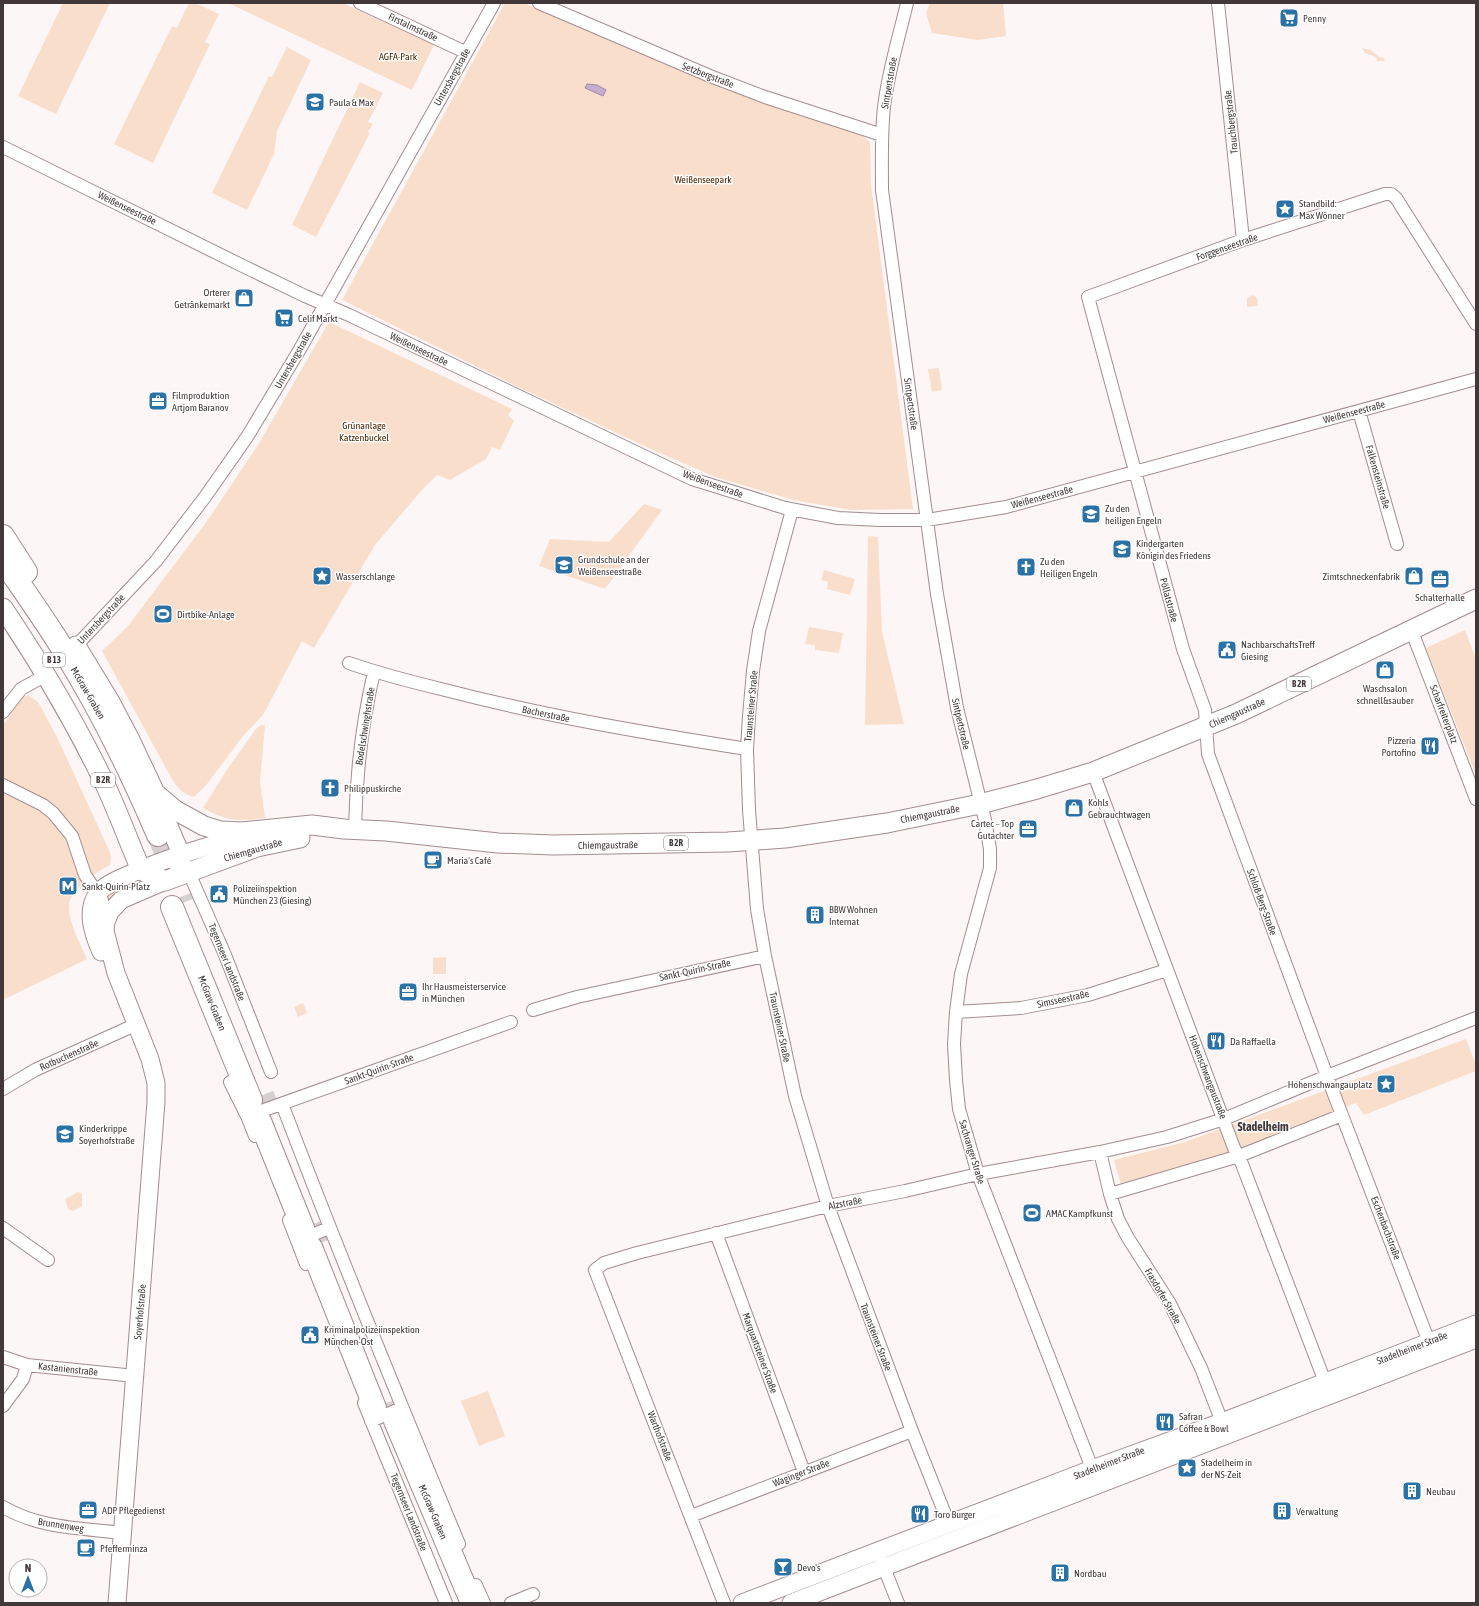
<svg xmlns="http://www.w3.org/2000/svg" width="1479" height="1606" font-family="'Asap Condensed',sans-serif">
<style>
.green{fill:#f9dfcb}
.water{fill:#c9add0;stroke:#a08aa3}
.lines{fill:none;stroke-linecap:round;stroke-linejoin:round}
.highway-tunnel{stroke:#d7d0d1;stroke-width:22;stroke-dasharray:22 11;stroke-linecap:butt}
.street-casing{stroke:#a38c8f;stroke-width:14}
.secondary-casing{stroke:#a38c8f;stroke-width:19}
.primary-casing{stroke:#a38c8f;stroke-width:21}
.highway-casing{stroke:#a38c8f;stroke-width:24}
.street{stroke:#fff;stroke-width:12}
.secondary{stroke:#fff;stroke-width:17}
.primary{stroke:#fff;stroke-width:19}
.highway{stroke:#fff;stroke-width:22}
.labels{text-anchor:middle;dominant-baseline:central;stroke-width:3;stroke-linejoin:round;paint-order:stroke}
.shield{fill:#fff;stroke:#7b7474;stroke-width:1}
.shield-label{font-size:9px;font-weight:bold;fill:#423839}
.poi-label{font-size:10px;fill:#423839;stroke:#fff;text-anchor:start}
.street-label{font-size:10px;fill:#423839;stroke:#fff}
.park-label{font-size:10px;fill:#492501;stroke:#fff}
.quarter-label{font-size:12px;font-weight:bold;fill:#423839;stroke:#fff}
</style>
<rect width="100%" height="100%" fill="#fcf6f7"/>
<path class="green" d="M63,3H110L56,114L18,96Z
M189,3H195L219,14L205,42L210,44L153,163L114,144L172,26L177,28Z
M228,3H343L434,45L412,90Z
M505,3H524L709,80L862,136L870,142L871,185L913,509L851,510L793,500L715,477L653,450L512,384L342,300Z
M930,3H1003L1006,36L978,40L932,33L926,13Z
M287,47L311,60L277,131L274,154L247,210L212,193L269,76L272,77Z
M1362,48L1371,50L1379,57L1384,58L1385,61H1377L1376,57L1365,53Z
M360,82L383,93L368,122L373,124L368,132L370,133L316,237L292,225Z
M1253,295L1257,298L1258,306L1247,307V298Z
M329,322L512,409L508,415L514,421L500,450L492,447L486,459L450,480L437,475L421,491L375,545L314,648L302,641L263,715L243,736L207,784L194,797C184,795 179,789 173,781L102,651L128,626L205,524L258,445Z
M939,368L942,390L932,392L928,369Z
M644,504L662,510L605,589L539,566L550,539L609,542Z
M868,536L878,537L882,632L904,724L865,725Z
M824,570L855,579L850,595L827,589L828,582L821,580Z
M809,627L843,633L839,653L815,650V645L805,644Z
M1465,630L1476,659V775L1426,648Z
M28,695L38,702L56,735L109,850L111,857L110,865C97,872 69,889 69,906C69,924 80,943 87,959L3,1000V725L23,697Z
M261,725H265L260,782L265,818C237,821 228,822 203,808L226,771L256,729Z
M126,882L132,888L110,900L107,898V895Z
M446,957V974H433V958Z
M303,1003L307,1013L298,1017L294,1007Z
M1466,1039L1476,1065V1071L1364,1115L1356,1103L1244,1148L1201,1163L1121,1185L1114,1160L1185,1142Z
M78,1192L82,1194V1206L73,1211L68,1209L65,1199Z
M488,1391L505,1436L479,1446L461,1401Z"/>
<path class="water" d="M587,84L597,85L606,90L603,96L585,88Z"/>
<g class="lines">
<path class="highway-tunnel" d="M158,835L185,902
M263,1095L272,1116
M316,1223L323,1242
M387,1403L395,1421"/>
<defs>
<path id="street" d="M360,3L465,52
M539,3L710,76L765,97L882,135
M907,3C899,37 888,72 884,107C881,135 882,162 882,190L937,594L957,708L985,820L990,849V868L961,974L956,1012L954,1044L956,1080L959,1109L978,1174L1095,1476
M1218,3L1243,240
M3,147L247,268L305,296L349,315L692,479L785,508L838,518L880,520H927L1006,507L1476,379
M1359,411L1397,544
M792,510L759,631L753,671L749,716L747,749L749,810L757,909L765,956L795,1096L828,1206L912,1431L949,1524
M1411,629L1476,799
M76,646L156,561L205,497L247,437L300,349L494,3
M349,663C380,674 412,682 445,690C545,716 645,733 747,749
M3,712L21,689L46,675
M1093,772L1234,1148L1242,1164L1325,1382
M3,785L43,805L53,813L72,836L85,875L102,900V921L103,926
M355,829C356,776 362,723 374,672
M186,866L225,955L271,1072
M533,1010L577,997L765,956
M956,1012L1021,1008L1088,995L1167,970
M230,1082L247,1116L255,1136
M3,1089L35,1070L137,1024
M282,1104C338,1251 398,1398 459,1544
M247,1116L511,1022
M1100,1152L1110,1194L1239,1156L1342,1115
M1110,1194L1118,1219L1128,1238L1169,1302L1180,1324L1201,1368L1222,1422
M289,1220L306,1264
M3,1228L48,1260
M716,1233L804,1472
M297,1241L329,1228
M1429,1342L1327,1076L1208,754L1205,710L1183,649L1088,297L1243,240L1385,194H1391L1396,198L1476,324
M3,1357L27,1365L135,1376
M364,1403L446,1603
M3,1406L23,1379L27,1365
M371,1421L402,1408
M3,1507C41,1529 81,1528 123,1533
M691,1516L912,1431
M881,1560L898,1603
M476,1585L484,1603
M511,1603L533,1594
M724,1603L595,1270L604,1263L637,1253L828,1206L905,1191L978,1174L1100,1152L1167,1137L1224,1119L1327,1076L1476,1018"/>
<path id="secondary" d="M155,793L181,854L178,865
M101,952C93,934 85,910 98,893C107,883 123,877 135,872C172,856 210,845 249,835
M117,1603L156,1102V1083L150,1059L116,973L105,931L106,922L110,912L121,900L165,881
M742,1603L1092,1469L1222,1422L1476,1324
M791,1603L1476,1339"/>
<path id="primary" d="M3,608C40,663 74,720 103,780C117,809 128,840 141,870L165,881L257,847L300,838
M76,646L110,702L130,740L155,793L175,810L204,826L221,831L241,832L312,825L344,829L386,831L498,843L553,845L728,842L785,838L887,823L980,804L1037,789L1093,772L1236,714L1476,599"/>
<path id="highway" d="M3,536L26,572
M3,560C24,591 45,620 64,651C101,710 131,772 158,835
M172,907L251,1100
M260,1121L303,1228
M311,1247L375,1408
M395,1421L472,1603"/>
</defs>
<use href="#street" class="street-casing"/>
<use href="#secondary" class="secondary-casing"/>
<use href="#primary" class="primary-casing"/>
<use href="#highway" class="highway-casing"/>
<use href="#street" class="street"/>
<use href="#secondary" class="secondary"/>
<use href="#primary" class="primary"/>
<use href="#highway" class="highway"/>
</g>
<defs>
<symbol id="supermarket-square" viewBox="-11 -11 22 22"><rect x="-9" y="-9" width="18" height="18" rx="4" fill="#2a71a5" stroke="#fff"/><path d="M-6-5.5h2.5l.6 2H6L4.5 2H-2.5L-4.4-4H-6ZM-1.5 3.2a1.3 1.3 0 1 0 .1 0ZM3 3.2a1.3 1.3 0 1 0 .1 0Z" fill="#fff"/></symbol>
<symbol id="school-square" viewBox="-11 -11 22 22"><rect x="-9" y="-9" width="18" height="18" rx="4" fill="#2a71a5" stroke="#fff"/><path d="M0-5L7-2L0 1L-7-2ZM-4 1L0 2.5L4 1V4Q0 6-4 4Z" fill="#fff"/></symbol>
<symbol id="sight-square" viewBox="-11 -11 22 22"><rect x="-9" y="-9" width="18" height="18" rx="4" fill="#2a71a5" stroke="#fff"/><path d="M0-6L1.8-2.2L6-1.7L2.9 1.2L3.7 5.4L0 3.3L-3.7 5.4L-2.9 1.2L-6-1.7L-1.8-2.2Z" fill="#fff"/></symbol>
<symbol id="shop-square" viewBox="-11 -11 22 22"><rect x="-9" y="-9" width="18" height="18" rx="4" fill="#2a71a5" stroke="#fff"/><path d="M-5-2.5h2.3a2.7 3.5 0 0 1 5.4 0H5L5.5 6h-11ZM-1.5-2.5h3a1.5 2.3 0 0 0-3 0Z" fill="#fff"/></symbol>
<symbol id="office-square" viewBox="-11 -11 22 22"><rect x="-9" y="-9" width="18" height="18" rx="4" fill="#2a71a5" stroke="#fff"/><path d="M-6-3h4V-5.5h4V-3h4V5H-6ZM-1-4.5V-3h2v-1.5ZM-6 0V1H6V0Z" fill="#fff"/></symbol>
<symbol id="church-square" viewBox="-11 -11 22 22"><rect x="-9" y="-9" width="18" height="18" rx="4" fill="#2a71a5" stroke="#fff"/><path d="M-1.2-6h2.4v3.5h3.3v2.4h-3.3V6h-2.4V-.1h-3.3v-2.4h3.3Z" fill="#fff"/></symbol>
<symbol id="stadium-square" viewBox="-11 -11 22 22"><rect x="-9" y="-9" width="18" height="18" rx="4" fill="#2a71a5" stroke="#fff"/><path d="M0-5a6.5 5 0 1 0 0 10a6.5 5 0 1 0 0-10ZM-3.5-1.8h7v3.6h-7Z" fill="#fff"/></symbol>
<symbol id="civic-square" viewBox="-11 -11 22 22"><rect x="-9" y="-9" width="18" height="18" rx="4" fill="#2a71a5" stroke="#fff"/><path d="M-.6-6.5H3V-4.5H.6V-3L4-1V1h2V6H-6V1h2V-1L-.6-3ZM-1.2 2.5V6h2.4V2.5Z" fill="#fff"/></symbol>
<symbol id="restaurant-square" viewBox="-11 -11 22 22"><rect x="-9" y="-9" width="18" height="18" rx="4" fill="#2a71a5" stroke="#fff"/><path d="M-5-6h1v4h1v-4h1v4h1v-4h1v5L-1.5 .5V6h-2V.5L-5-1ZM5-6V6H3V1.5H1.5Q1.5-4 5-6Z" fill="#fff"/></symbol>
<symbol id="cafe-square" viewBox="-11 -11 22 22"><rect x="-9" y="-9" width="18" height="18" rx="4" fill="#2a71a5" stroke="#fff"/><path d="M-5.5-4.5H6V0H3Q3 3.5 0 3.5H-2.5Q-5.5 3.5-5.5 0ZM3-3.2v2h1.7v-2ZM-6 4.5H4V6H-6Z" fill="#fff"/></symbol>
<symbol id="metro-square" viewBox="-11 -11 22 22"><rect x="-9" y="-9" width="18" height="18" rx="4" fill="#2a71a5" stroke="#fff"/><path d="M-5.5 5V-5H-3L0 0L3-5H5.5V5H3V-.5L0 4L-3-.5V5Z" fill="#fff"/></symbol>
<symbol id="building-square" viewBox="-11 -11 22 22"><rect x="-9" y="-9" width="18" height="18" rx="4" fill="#2a71a5" stroke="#fff"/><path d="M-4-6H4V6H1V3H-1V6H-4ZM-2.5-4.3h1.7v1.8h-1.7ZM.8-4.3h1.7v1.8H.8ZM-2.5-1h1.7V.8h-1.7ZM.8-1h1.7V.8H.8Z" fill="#fff"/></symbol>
<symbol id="bar-square" viewBox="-11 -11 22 22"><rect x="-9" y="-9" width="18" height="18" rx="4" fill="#2a71a5" stroke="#fff"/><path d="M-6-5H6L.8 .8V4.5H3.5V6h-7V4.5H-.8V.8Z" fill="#fff"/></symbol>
</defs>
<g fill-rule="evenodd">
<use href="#supermarket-square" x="1278" y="7" width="22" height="22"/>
<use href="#school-square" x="304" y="91" width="22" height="22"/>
<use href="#sight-square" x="1274" y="198" width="22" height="22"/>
<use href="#shop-square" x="233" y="287" width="22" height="22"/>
<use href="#supermarket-square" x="273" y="307" width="22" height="22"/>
<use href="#office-square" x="147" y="390" width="22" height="22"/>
<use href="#school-square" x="1080" y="503" width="22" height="22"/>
<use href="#school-square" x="1111" y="538" width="22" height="22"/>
<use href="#school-square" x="553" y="554" width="22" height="22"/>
<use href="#church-square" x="1015" y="556" width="22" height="22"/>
<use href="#sight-square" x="311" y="565" width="22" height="22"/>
<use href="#shop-square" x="1403" y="565" width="22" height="22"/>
<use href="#office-square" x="1429" y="568" width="22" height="22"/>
<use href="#stadium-square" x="152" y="603" width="22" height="22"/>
<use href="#civic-square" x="1216" y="639" width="22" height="22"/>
<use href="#shop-square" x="1374" y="659" width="22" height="22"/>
<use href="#restaurant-square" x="1419" y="735" width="22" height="22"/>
<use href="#church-square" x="319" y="777" width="22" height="22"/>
<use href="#shop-square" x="1063" y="797" width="22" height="22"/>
<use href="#office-square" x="1017" y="818" width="22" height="22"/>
<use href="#cafe-square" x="422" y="849" width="22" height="22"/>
<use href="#metro-square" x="57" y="875" width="22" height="22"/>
<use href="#civic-square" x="208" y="883" width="22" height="22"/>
<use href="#building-square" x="804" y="904" width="22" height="22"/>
<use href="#office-square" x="397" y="981" width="22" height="22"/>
<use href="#restaurant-square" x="1205" y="1030" width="22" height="22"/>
<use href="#sight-square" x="1375" y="1073" width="22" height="22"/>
<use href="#school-square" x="54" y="1123" width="22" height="22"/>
<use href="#stadium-square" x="1021" y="1202" width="22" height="22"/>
<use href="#civic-square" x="299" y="1324" width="22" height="22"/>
<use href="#restaurant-square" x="1154" y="1411" width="22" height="22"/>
<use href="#sight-square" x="1176" y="1457" width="22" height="22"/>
<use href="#building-square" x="1401" y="1480" width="22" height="22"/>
<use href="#office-square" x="77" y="1499" width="22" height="22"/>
<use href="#building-square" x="1271" y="1500" width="22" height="22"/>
<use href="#restaurant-square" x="909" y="1503" width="22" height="22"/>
<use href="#cafe-square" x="75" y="1537" width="22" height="22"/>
<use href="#bar-square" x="772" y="1556" width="22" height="22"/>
<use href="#building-square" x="1049" y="1562" width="22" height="22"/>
</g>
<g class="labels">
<g class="shield">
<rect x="43" y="653" width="22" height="14" rx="3"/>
<rect x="1287" y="677" width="24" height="14" rx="3"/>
<rect x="91" y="773" width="24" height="14" rx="3"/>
<rect x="664" y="836" width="24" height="14" rx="3"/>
</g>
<g class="shield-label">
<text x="54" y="660">B 13</text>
<text x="1299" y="684">B 2R</text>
<text x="103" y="780">B 2R</text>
<text x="676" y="843">B 2R</text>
</g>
<g class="poi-label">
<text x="1303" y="18">Penny</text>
<text x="329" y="102">Paula &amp; Max</text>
<text x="1299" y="203">Standbild:<tspan x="1299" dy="12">Max Wönner</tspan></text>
<text x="230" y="292" text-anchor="end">Orterer<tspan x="230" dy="12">Getränkemarkt</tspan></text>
<text x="298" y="318">Celif Markt</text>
<text x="172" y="395">Filmproduktion<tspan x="172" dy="12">Artjom Baranov</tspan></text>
<text x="1105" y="508">Zu den<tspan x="1105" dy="12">heiligen Engeln</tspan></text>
<text x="1136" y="543">Kindergarten<tspan x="1136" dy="12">Königin des Friedens</tspan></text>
<text x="578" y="559">Grundschule an der<tspan x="578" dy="12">Weißenseestraße</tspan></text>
<text x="1040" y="561">Zu den<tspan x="1040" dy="12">Heiligen Engeln</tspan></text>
<text x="336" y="576">Wasserschlange</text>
<text x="1400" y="576" text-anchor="end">Zimtschneckenfabrik</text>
<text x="1440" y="597" text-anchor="middle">Schalterhalle</text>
<text x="177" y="614">Dirtbike-Anlage</text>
<text x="1241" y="644">NachbarschaftsTreff<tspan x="1241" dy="12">Giesing</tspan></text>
<text x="1385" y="688" text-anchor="middle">Waschsalon<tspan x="1385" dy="12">schnell&amp;sauber</tspan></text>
<text x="1416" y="740" text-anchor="end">Pizzeria<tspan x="1416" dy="12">Portofino</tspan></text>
<text x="344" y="788">Philippuskirche</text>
<text x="1088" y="802">Kohls<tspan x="1088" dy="12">Gebrauchtwagen</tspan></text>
<text x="1014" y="823" text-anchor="end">Cartec – Top<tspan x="1014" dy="12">Gutachter</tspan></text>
<text x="447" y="860">Maria's Café</text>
<text x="82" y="886">Sankt-Quirin-Platz</text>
<text x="233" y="888">Polizeiinspektion<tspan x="233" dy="12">München 23 (Giesing)</tspan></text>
<text x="829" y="909">BBW Wohnen<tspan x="829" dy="12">Internat</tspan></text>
<text x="422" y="986">Ihr Hausmeisterservice<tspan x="422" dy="12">in München</tspan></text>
<text x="1230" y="1041">Da Raffaella</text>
<text x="1372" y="1084" text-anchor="end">Hohenschwangauplatz</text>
<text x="79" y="1128">Kinderkrippe<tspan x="79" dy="12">Soyerhofstraße</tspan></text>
<text x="1046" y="1213">AMAC Kampfkunst</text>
<text x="324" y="1329">Kriminalpolizeiinspektion<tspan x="324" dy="12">München-Ost</tspan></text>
<text x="1179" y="1416">Safran<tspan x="1179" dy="12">Coffee &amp; Bowl</tspan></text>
<text x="1201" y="1462">Stadelheim in<tspan x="1201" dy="12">der NS-Zeit</tspan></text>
<text x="1426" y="1491">Neubau</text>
<text x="102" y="1510">ADP Pflegedienst</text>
<text x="1296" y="1511">Verwaltung</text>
<text x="934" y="1514">Toro Burger</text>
<text x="100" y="1548">Pfefferminza</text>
<text x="797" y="1567">Devo's</text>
<text x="1074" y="1573">Nordbau</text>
</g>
<g class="street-label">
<text transform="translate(413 27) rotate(25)">Firstalmstraße</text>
<text transform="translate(708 75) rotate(21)">Setzbergstraße</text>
<text transform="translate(452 77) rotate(-61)">Untersbergstraße</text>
<text transform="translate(889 83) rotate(-80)">Sintpertstraße</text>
<text transform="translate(1231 122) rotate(-96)">Trauchbergstraße</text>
<text transform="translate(127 208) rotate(26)">Weißenseestraße</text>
<text transform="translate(1227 247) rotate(-19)">Forggenseestraße</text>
<text transform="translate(419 349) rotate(26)">Weißenseestraße</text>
<text transform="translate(293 360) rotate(-60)">Untersbergstraße</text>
<text transform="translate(911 404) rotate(82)">Sintpertstraße</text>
<text transform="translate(1354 412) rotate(-15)">Weißenseestraße</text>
<text transform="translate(1378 477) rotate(74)">Falkensteinstraße</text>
<text transform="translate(713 484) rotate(20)">Weißenseestraße</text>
<text transform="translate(1042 497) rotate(-15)">Weißenseestraße</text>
<text transform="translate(1169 600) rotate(75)">Pöllatstraße</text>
<text transform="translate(101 619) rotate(-47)">Untersbergstraße</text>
<text transform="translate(88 693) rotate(60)">McGraw-Graben</text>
<text transform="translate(751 706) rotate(-85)">Traunsteiner Straße</text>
<text transform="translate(1237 713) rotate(-24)">Chiemgaustraße</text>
<text transform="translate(546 714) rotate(12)">Bacherstraße</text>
<text transform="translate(1444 714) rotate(69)">Scharfreiterplatz</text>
<text transform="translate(961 724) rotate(77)">Sintpertstraße</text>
<text transform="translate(365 726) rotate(-81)">Bodelschwinghstraße</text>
<text transform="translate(930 814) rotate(-11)">Chiemgaustraße</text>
<text transform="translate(608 845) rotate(-1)">Chiemgaustraße</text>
<text transform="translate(253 850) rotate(-16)">Chiemgaustraße</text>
<text transform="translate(1262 902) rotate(70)">Schloß-Berg-Straße</text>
<text transform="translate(227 962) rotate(68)">Tegernseer Landstraße</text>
<text transform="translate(695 970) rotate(-12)">Sankt-Quirin-Straße</text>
<text transform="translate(1063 999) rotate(-12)">Simsseestraße</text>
<text transform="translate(212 1003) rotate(68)">McGraw-Graben</text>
<text transform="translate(780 1027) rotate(78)">Traunsteiner Straße</text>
<text transform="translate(69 1055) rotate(-24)">Rotbuchenstraße</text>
<text transform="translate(379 1069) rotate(-20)">Sankt-Quirin-Straße</text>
<text transform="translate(1208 1077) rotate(69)">Hohenschwangaustraße</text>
<text transform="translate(972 1152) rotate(73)">Sachranger Straße</text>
<text transform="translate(845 1203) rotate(-11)">Alzstraße</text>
<text transform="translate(1386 1228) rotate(69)">Eschenbachstraße</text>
<text transform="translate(1163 1296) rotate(60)">Frasdorfer Straße</text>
<text transform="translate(140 1312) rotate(-85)">Soyerhofstraße</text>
<text transform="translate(876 1337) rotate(69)">Traunsteiner Straße</text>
<text transform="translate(1412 1348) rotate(-21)">Stadelheimer Straße</text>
<text transform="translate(760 1353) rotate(70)">Marquartsteiner Straße</text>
<text transform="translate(68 1369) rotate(6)">Kastanienstraße</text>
<text transform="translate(660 1436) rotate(69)">Warthofstraße</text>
<text transform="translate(1109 1463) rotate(-21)">Stadelheimer Straße</text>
<text transform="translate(801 1473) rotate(-21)">Waginger Straße</text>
<text transform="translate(409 1512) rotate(68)">Tegernseer Landstraße</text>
<text transform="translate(433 1512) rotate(67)">McGraw-Graben</text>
<text transform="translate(61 1525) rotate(9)">Brunnenweg</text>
</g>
<g class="park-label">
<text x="398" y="56">AGFA-Park</text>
<text x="703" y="179">Weißenseepark</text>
<text x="364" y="425">Grünanlage<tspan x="364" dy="12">Katzenbuckel</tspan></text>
</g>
<g class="quarter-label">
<text x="1263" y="1127">Stadelheim</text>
</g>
</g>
<rect width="1479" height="1606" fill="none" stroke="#423839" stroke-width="8"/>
<g transform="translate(28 1578)"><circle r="19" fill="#ffffff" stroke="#b3afb0"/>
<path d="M0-3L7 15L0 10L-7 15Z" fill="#2a71a5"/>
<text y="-6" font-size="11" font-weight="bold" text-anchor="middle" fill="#423839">N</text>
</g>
</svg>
